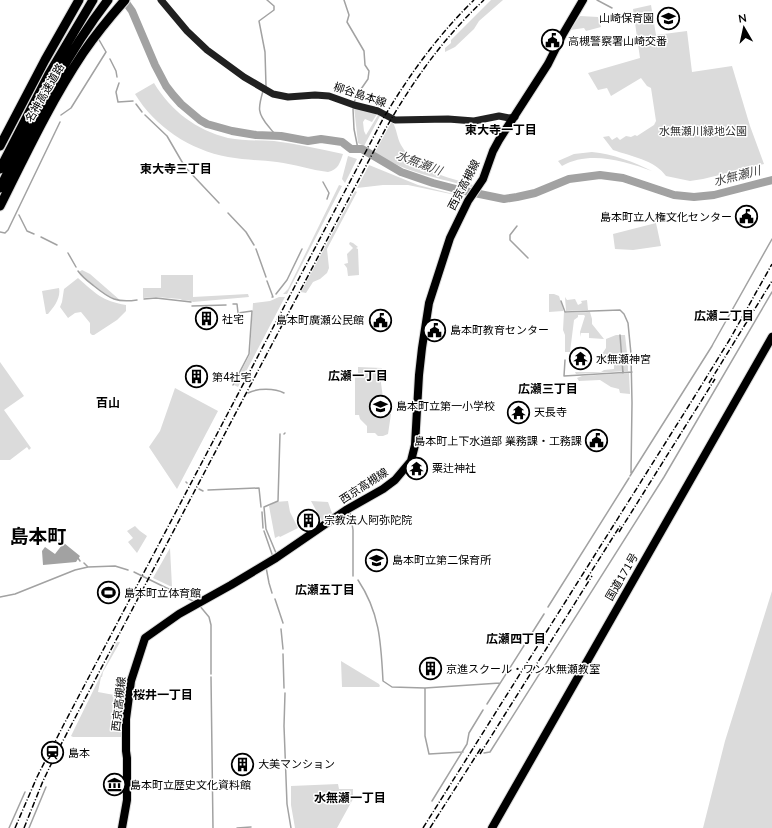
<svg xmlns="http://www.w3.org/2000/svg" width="772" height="828" font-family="'Nunito Sans','Noto Sans JP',sans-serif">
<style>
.green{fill:#dbdbdb}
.water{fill:#a2a2a2}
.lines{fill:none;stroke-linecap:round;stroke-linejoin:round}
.stream{stroke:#a2a2a2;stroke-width:1.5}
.river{stroke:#a2a2a2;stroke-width:8}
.primary-casing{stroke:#dbdbdb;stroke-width:10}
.trunk-casing{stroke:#dbdbdb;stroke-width:10}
.motorway-casing{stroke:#dbdbdb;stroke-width:11}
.secondary{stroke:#212121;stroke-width:7}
.primary{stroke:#000;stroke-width:8}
.trunk{stroke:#000;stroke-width:8}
.motorway{stroke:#000;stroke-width:9}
.rail{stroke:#000;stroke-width:1.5;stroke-dasharray:6 2 1 2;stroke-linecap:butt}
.labels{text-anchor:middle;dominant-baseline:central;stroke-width:3;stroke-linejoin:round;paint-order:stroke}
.poi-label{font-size:11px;fill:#000;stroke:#fff;text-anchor:start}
.street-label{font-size:11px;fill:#000;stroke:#fff}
.park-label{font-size:11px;fill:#323232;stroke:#fff}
.neighbourhood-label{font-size:12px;font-weight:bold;fill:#000;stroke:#fff}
.water-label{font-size:12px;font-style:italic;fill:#434343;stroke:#fff}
.town-label{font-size:19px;font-weight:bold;fill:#000;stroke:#fff}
</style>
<rect width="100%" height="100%" fill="#fff"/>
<path class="green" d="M491,0H503L479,21L474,29L455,47L445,52V48L451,43V40Z
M651,5L656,35L687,31L692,72L732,66L750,126L764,164L703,179L690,181L666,176C655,160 630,156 613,150L603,137L609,136L612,140L617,137L620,140L626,136L631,137L635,135L637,136L654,125L656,121L651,88L647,86L641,78L611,96L607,88L598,90L588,73L640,58L633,9Z
M580,16L598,17L601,27L586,31L584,28L570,30Z
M154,83C171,111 196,130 228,138C243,141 259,140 274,141C297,144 320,149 343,154C340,163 338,170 328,172C311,170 294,164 277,162C261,160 244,160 228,157C190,150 155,127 135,94Z
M354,107L377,114L372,122L365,119L363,122L364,131L366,135L378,115L380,116L364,146L358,143Z
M392,121C397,129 397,138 401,145C416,171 447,177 473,185L472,187C445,180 396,170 375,152Z
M592,152C613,154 634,162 652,171C625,161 589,150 562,166L558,161L574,154Z
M348,156L357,159L345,183L342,179Z
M369,165L418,185L465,197L408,185H383L357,188Z
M339,185L342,186L287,294H283L288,289Z
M355,191L357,192L327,249L329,268L327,273L320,279L313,282L306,293L301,292Z
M656,223L661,246L633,250L615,249L613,234Z
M350,242L353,243L358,247L356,248L358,249L359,275L348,276L347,268L344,264L348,263L347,254L353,248L349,244Z
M82,270L90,274L121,301L107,296L82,276L79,272Z
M161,275H193V297L248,294L249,297L193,302C189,299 184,302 180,299L156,297L143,298V288H161Z
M78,278C95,293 102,301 126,305V311L117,320L94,335H92L90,333V323L81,312L75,313L68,318L60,307L62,302L64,289Z
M59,288C61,298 54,307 48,314H46L42,291Z
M549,294H554L559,296L563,309V311L549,312Z
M279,297H285L238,387L234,385L250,354L253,303L270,301Z
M565,297L567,300L575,299L578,305L582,303L581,301L587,300L588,310L566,311Z
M564,312L567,313L590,312L592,319V324L604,339L589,338V333H581V337L580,332L585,316L584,315H578V317L574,320L570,352H565V335L563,330Z
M616,335H625L628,362V371L576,374L575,372H601L604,370L614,369V361L606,360L604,362L602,354L606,348V339Z
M0,362L24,396L4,410L31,448L29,450L27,447L10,460H0Z
M358,367L382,368L381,383L383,398L388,399L387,413L391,414L388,434L383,436H378L375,433H367V426L360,419L359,415H355V373H358Z
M629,373L630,394L620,393L619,389L611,387L600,380L579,381L577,378L582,376Z
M175,388L218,411L177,489L149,447L160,431Z
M288,501L290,512L298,528L280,537L279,536L275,538L269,506L275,502Z
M311,501L328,502L332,513L325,519L326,521L323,523Z
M135,526L140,531L147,536L137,553L128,542L133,538L127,531Z
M170,548L172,587L153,578Z
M772,591V828H703L725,741Z
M117,642H120L119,644L103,672L102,677H101L98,692L125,697L124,737H73L71,736Z
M341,661L379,684L380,686L379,687H342Z
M338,784L339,789H353V799L337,828H295L291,805V786Z"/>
<path class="water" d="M59,539L80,556L76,562L43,565L42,551L45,547L55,554L62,545L58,541Z"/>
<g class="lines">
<path class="stream" d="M344,0L349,15L347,22L364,51L365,65L369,71L368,79L359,92L354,102
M597,0L612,8
M98,38L106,52
M110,59L116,71L117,77
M119,83L116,92L118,102L133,101
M266,86L265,52L259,21L274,10V6L267,0
M263,91C258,108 257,113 269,127C273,132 274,134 281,136
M136,104L142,112
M353,109L354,129L358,149
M61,115L71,108L106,52
M145,115L167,136L185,167L219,203
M323,182L329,193L327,199
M228,213L246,232L254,245
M19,215L27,231L34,234
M517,226L510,235V240L528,258
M0,232L5,233L8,230L60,122
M41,237L57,245
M256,249L266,277
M68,253L76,267
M78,271C83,278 89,282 94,286C110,299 117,303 137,300
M267,281L273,297H272
M276,294L287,280L302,249
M144,299L156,298L191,302
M561,301L565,312L620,310L624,314L628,323L631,354L632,403L631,473
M233,304H237L238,313L252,311L249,354L233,385
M192,306L226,305
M620,335L623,373
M565,360L564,376L632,372
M248,393C257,388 275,388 284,393
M284,434L285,433
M630,476L712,346L713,344L772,239
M186,482L187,483
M199,489L203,491
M208,490L259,488L261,507
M350,511L353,530V576
M262,512L263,528
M264,531L273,557
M276,553L266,529L264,507L278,501L280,434
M78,558L80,561
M84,563L88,567L115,566L128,570
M266,567L269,583L272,593
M134,572L195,602
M358,580C380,613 381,643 383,681L392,687L425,688V736L429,754L463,752
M0,597L15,594L75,570L88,567
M275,599L283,623
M199,605L209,617L211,625V674
M548,607L629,478
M281,629L283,649
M283,654L284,688
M211,677L213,828
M425,688L500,683
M285,693L284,726L287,804L291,828
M487,704L544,614
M484,753L490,752L664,477L772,292
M432,801L467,744L469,733L483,710
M9,828L25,792
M29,828L46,787
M237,828L251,827"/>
<path class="river" d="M124,0L132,11L155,65L166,86L173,95L181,104L200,120L207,124L232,131L256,135L281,136L308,141L321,139L342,142L351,149H362L401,172L433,183L460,190L504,199L517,197L535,193L569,179L600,175L623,178L674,195L694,197L714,195L772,180"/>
<defs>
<path id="primary" d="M122,828L127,800V758L126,751V719L131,681L145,638L179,614L231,585L276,558L346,510L383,489L395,480L411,461L415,445L419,375L422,348L429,303L450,238L468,201L483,179L493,151L499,140L548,64L563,34L583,0"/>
<path id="trunk" d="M492,828L772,337"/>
<path id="motorway" d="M0,146L45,60L79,0
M0,169L49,74L93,0
M0,188C32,124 64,57 108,0
M0,206C26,154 51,101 83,53C96,34 110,17 125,0"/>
</defs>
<use href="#primary" class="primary-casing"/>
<use href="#trunk" class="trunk-casing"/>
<use href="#motorway" class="motorway-casing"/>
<path class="secondary" d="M161,0L187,31L207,50L244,77L273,94L288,97L315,95L329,96L354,105L378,111L395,120L448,119L474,121L499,116L509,118L515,117"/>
<use href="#primary" class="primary"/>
<use href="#trunk" class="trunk"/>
<use href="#motorway" class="motorway"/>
<path class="rail" d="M709,383L772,281
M619,532L715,379
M586,580L620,526
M480,754L592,576
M15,828L37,777L63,726L384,117C410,74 438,35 474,0
M24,828L43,781L56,754L386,128C413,81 444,37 484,0
M423,828L693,399L730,339L772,264
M430,828L481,748"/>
</g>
<defs>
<symbol id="school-ring" viewBox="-11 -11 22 22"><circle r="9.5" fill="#fff" stroke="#000" stroke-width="1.5"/><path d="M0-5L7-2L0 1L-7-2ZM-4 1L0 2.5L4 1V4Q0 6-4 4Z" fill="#000"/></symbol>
<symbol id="civic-ring" viewBox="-11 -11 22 22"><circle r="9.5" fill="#fff" stroke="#000" stroke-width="1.5"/><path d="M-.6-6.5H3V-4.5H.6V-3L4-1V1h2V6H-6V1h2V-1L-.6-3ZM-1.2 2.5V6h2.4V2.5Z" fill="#000"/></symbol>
<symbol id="building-ring" viewBox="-11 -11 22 22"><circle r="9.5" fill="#fff" stroke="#000" stroke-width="1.5"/><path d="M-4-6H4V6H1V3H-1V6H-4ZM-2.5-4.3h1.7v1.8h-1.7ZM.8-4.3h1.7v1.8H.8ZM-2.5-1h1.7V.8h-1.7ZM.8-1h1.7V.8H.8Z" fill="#000"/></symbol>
<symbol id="temple-ring" viewBox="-11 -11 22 22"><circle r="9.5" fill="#fff" stroke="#000" stroke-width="1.5"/><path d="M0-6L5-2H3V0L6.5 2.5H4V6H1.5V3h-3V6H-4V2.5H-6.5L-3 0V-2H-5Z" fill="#000"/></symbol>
<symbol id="stadium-ring" viewBox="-11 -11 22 22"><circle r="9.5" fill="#fff" stroke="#000" stroke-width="1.5"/><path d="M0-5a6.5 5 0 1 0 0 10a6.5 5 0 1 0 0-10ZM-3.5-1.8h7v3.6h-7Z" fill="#000"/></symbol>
<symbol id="station-ring" viewBox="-11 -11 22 22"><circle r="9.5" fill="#fff" stroke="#000" stroke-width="1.5"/><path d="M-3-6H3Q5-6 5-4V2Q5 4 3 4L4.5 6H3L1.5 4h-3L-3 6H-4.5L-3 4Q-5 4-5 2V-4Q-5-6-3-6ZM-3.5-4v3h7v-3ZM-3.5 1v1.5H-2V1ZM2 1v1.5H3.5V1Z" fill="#000"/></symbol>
<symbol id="museum-ring" viewBox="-11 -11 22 22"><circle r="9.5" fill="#fff" stroke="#000" stroke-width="1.5"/><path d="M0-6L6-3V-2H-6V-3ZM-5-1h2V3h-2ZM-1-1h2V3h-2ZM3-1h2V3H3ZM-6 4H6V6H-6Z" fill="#000"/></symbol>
</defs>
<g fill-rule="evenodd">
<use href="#school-ring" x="656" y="6" width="25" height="25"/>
<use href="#civic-ring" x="540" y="28" width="25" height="25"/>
<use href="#civic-ring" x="734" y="204" width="25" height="25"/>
<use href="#building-ring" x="194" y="306" width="25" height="25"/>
<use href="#civic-ring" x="368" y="308" width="25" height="25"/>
<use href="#civic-ring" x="422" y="318" width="25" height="25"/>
<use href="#temple-ring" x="568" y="346" width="25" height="25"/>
<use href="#building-ring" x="184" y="364" width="25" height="25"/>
<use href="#school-ring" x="368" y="394" width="25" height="25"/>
<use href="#temple-ring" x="506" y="400" width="25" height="25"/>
<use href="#civic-ring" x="584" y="428" width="25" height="25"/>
<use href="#temple-ring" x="404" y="456" width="25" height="25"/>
<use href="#building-ring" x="296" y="508" width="25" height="25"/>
<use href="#school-ring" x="364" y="548" width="25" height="25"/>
<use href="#stadium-ring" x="96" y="580" width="25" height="25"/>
<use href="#building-ring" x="418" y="656" width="25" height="25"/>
<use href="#station-ring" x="40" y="740" width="25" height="25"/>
<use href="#building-ring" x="230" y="752" width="25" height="25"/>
<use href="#museum-ring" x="102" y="772" width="25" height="25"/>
</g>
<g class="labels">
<g class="poi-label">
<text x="654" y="18" text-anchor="end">山崎保育園</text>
<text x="568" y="41">高槻警察署山崎交番</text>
<text x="732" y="217" text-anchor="end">島本町立人権文化センター</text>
<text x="222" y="319">社宅</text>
<text x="364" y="320" text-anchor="end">島本町廣瀬公民館</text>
<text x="450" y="330">島本町教育センター</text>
<text x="596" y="359">水無瀬神宮</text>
<text x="212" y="377">第4社宅</text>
<text x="396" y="406">島本町立第一小学校</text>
<text x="534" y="412">天長寺</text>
<text x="582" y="441" text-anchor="end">島本町上下水道部 業務課・工務課</text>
<text x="432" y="468">粟辻神社</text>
<text x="324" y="520">宗教法人阿弥陀院</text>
<text x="392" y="560">島本町立第二保育所</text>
<text x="124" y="593">島本町立体育館</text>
<text x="446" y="669">京進スクール・ワン水無瀬教室</text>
<text x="68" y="753">島本</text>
<text x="258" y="764">大美マンション</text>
<text x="130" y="785">島本町立歴史文化資料館</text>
</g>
<g class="street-label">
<text transform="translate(45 93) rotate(-60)">名神高速道路</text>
<text transform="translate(360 95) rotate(18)">柳谷島本線</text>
<text transform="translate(464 185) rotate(-62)">西京高槻線</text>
<text transform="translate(364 486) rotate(-33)">西京高槻線</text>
<text transform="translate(622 577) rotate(-60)">国道171号</text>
<text transform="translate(119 704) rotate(-84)">西京高槻線</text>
</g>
<g class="park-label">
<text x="703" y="131">水無瀬川緑地公園</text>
</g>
<g class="neighbourhood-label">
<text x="501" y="130">東大寺一丁目</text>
<text x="176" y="169">東大寺三丁目</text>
<text x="724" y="316">広瀬二丁目</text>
<text x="358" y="376">広瀬一丁目</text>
<text x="548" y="389">広瀬三丁目</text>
<text x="108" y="403">百山</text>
<text x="325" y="590">広瀬五丁目</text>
<text x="516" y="639">広瀬四丁目</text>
<text x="163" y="695">桜井一丁目</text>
<text x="350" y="798">水無瀬一丁目</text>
</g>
<g class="water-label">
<text transform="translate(419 163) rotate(21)">水無瀬川</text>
<text transform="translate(737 176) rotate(-14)">水無瀬川</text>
</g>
<g class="town-label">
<text x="38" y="537">島本町</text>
</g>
</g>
<g transform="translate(744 28) rotate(351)" stroke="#ffffff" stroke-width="3" paint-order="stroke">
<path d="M0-3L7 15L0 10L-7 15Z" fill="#000000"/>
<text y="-6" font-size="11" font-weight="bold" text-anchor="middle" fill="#000000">N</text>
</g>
</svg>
